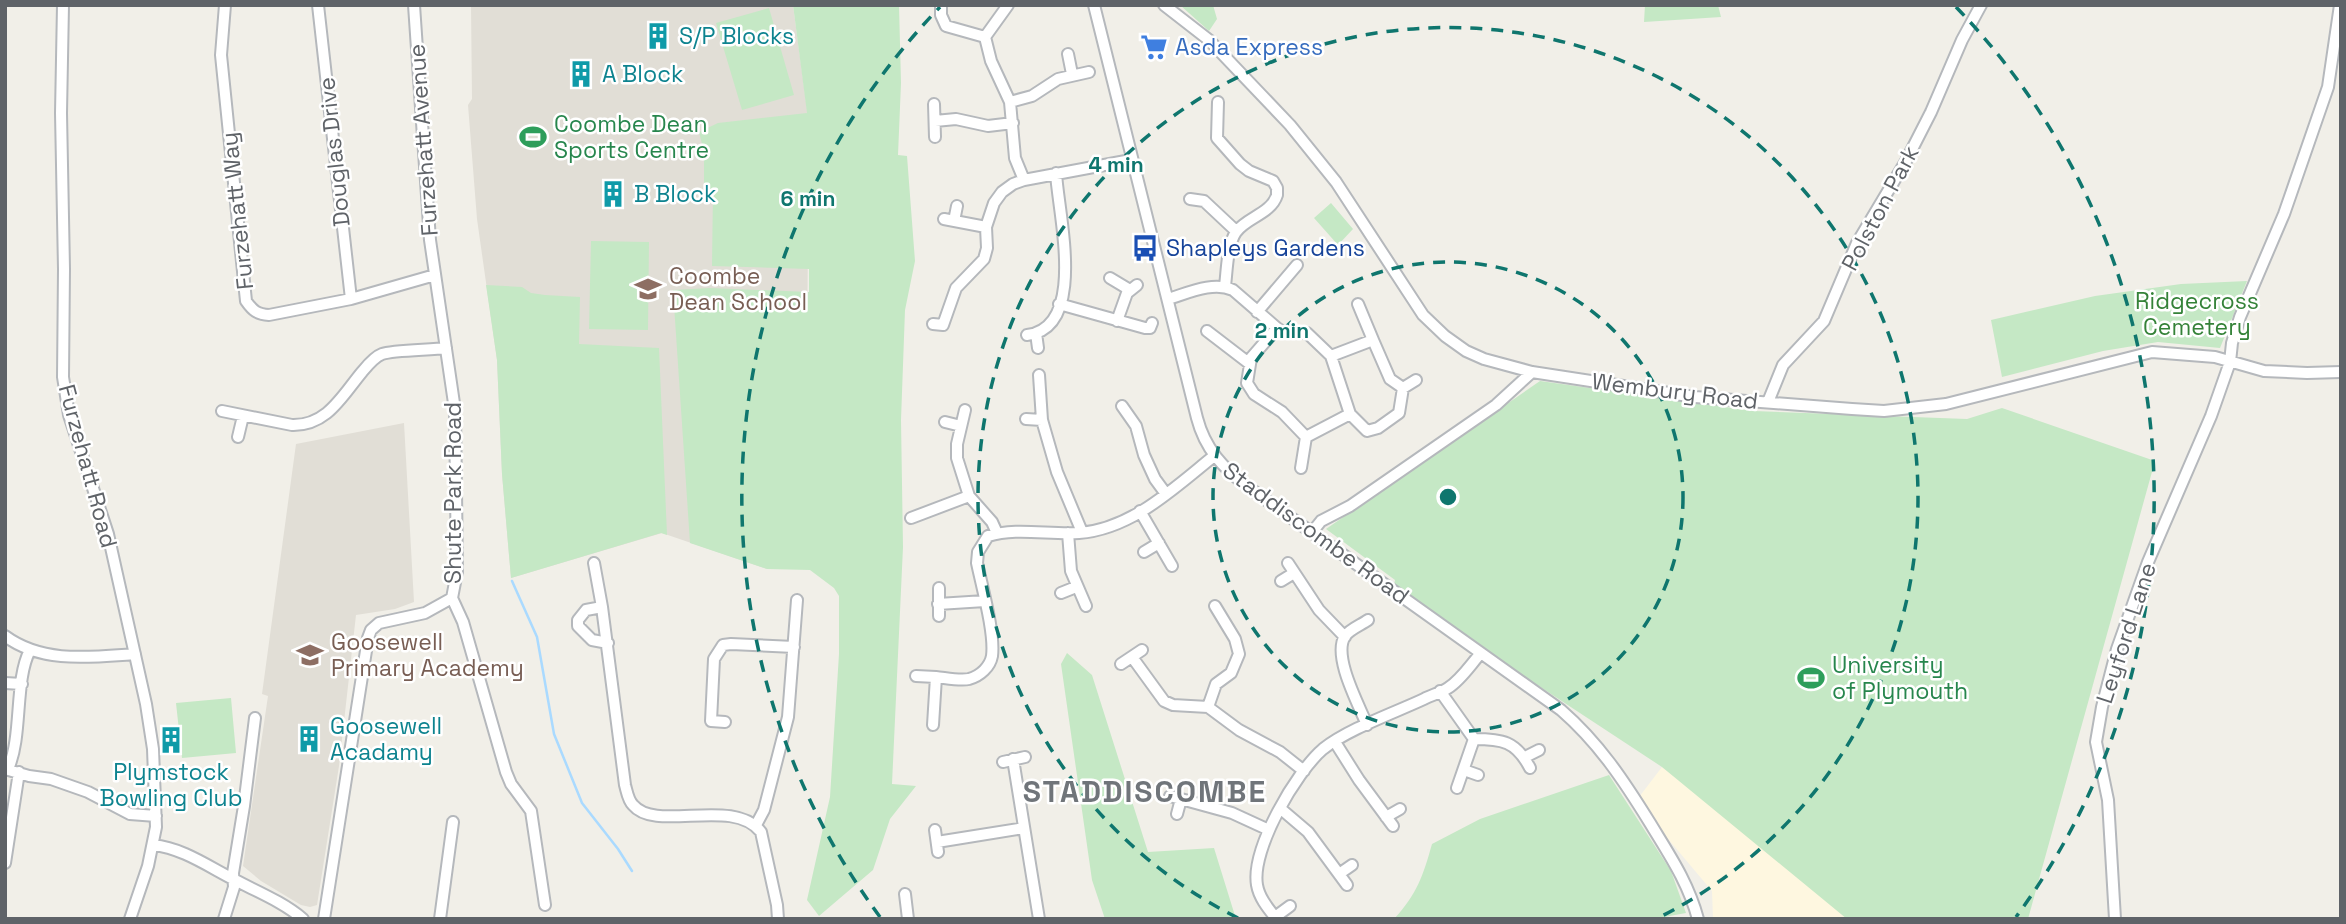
<svg xmlns="http://www.w3.org/2000/svg" width="2346" height="924" font-family="'Space Grotesk',sans-serif">
<style>
.commercial{fill:#fef7e0}
.education{fill:#e1ded6}
.green{fill:#c5e8c5}
.lines{fill:none;stroke-linecap:round;stroke-linejoin:round}
.stream{stroke:#aadaff;stroke-width:2.5}
.minor-casing{stroke:#b5b8bc;stroke-width:14}
.minor{stroke:#fff;stroke-width:10}
.ring{fill:none;stroke:#0f766e;stroke-width:3.5;stroke-dasharray:12 9}
.labels{text-anchor:middle;dominant-baseline:central;stroke-width:5;stroke-linejoin:round;paint-order:stroke}
.culture-label{font-size:23px;fill:#0d838f;stroke:#fff;text-anchor:start}
.shop-label{font-size:23px;fill:#366cbe;stroke:#fff;text-anchor:start}
.leisure-label{font-size:23px;fill:#27864d;stroke:#fff;text-anchor:start}
.street-label{font-size:23px;fill:#5f6368;stroke:#fff}
.transit-label{font-size:23px;fill:#164399;stroke:#fff;text-anchor:start}
.education-label{font-size:23px;fill:#785e54;stroke:#fff;text-anchor:start}
.park-label{font-size:23px;fill:#348238;stroke:#fff}
.district-label{font-size:30px;font-weight:bold;letter-spacing:2px;fill:#70757a;stroke:#fff}
.centre{fill:#0f766e;stroke:#fff;stroke-width:3.5}
.ring-label{font-size:21px;text-anchor:middle;font-weight:bold;fill:#0f766e;stroke:#fff;stroke-width:5;stroke-linejoin:round;paint-order:stroke}
</style>
<rect width="100%" height="100%" fill="#f1efe8"/>
<path class="commercial" d="M1662,767L1754,838L1847,919H1713L1712,891L1636,801Z"/>
<path class="education" d="M471,5H793L809,124L806,464L767,569L662,533L511,578L502,474L497,360L477,219L468,105L472,99Z
M404,423L414,602L395,609L356,615L339,766L317,905L310,907L301,905L261,881L243,866L268,696L262,694L296,444Z"/>
<path class="green" d="M793,5H899L901,83L898,155L907,156L915,261L905,310L901,420L903,547L892,784L916,786L890,819L873,870L819,916L807,900L830,797L839,654V596L834,588L810,570L767,569L690,543L673,290L710,288L809,292V269L712,266L713,189H704V152L699,132L718,123L807,113Z
M1180,5H1213L1217,19L1209,31Z
M1645,5H1718L1721,17L1644,22Z
M769,8L794,95L742,110L716,23Z
M1331,203L1353,229L1338,245L1314,218Z
M591,241L649,242L648,330L589,329Z
M2247,281L2220,348L2158,342L2103,351L2002,377L1991,320L2095,296L2181,284Z
M486,285L522,287L531,293L545,295L580,297L579,344L659,348L667,535L661,533L511,578L502,474L497,360Z
M1540,381L1754,411L1967,419L2002,408L2155,461L2028,919H1847L1662,767L1393,590L1395,580L1326,529Z
M1067,653L1092,675L1148,852L1214,848L1236,919H1105L1092,880L1061,664Z
M231,698L236,753L182,758L176,703Z
M1609,775L1671,871L1686,913L1653,919H1394C1417,894 1423,876 1432,844L1480,819Z"/>
<g class="lines">
<path class="stream" d="M512,581L537,637L554,734L582,803L618,849L632,871"/>
<defs>
<path id="minor" d="M63,5L61,113L64,269L63,377L69,415L108,534L146,704L153,749L156,827L148,866L130,919
M225,5L221,55L246,301C253,311 257,314 269,315L351,299L435,275
M318,5L351,299
M414,5L430,240L455,410L457,572L452,598L463,622L506,772L511,784L531,811L545,905
M941,5V15L946,26L985,37L991,61L1010,102L1015,158L1024,180
M1094,5L1197,418C1205,449 1223,468 1248,487L1561,710C1599,743 1624,781 1650,823C1670,856 1688,882 1698,919
M1164,5L1209,40L1290,125L1336,182L1423,315L1445,336L1466,351L1484,359L1532,372L1695,397L1852,409L1884,411L1946,404L2152,352L2215,357L2264,371L2307,373L2341,372
M985,37L1008,5
M1068,54L1072,74
M1010,102L1032,96L1058,79L1089,72
M1218,102L1217,138L1240,164L1249,171L1273,181L1277,188V195C1271,214 1247,217 1236,232C1227,245 1227,271 1225,286
M934,104L935,137
M935,121L956,119L988,126L1013,123
M1190,199L1204,201L1236,231
M944,219L986,227
M954,221L957,206
M1110,278L1130,290
M1168,299C1188,293 1213,281 1233,290L1277,328L1283,332L1307,333L1331,356L1350,414L1367,431L1378,428L1399,413L1403,388L1416,380
M1059,304L1145,328H1150L1152,323
M1358,304L1373,340
M1257,312L1297,265
M1117,321L1127,293L1137,285
M933,324L943,325L956,288L984,259L987,248L986,227L994,203L1002,192L1013,184L1024,180L1131,160
M1277,328L1251,358L1247,383L1254,394L1282,412L1306,437
M1207,331L1250,364
M1036,333L1038,348
M1027,335C1088,328 1058,213 1056,173
M1331,356L1373,340L1390,379L1403,388
M1039,375L1042,420L1057,472L1082,532
M1768,402L1783,365L1824,321L1857,243L1906,161L1931,112L1962,40L1981,5
M1122,406L1136,426L1144,455L1155,479L1166,494
M965,410L957,444V458L969,496L992,522L997,533
M222,411L292,425C327,426 342,396 362,372C367,366 374,357 382,354C393,350 431,350 446,348
M1026,419L1042,420
M945,422L961,426
M238,437L243,416
M1301,468L1306,437L1350,414
M1140,511L1172,566
M911,518L969,496
M1313,531L1321,521L1350,506L1496,405L1532,372
M1068,533L1071,571L1086,606
M1144,552L1159,543
M594,563L602,607
M1288,563L1319,610L1345,637
M1281,581L1294,573
M1061,593L1076,587
M938,604L985,601
M939,616V588
M5,636C43,664 91,657 135,654
M608,643L592,640L578,626V620L586,610L602,607L625,785C627,792 628,800 633,805C656,833 733,796 761,832L777,905L778,919
M1132,657L1164,701L1173,705L1208,707L1239,730L1280,752L1304,771
M1121,664L1142,650
M916,676L936,677
M5,683L22,684
M1440,691L1474,739
M1208,707L1216,684L1231,673L1239,654L1235,639L1215,606
M725,722L711,721L714,659L723,645L731,644L794,647
M933,725L936,677C946,678 960,681 969,679C980,676 990,667 992,656C995,633 982,587 977,563L978,552L988,536C1016,527 1049,535 1079,533C1132,529 1174,488 1214,456
M1367,725C1359,705 1332,656 1345,636C1350,629 1361,625 1368,620
M1335,742L1359,780L1393,826
M1525,757L1539,750
M1013,759L1039,919
M1003,762L1025,757
M5,769L29,776L51,779L88,792L130,814L156,816
M8,769C23,735 14,681 30,650
M1464,770L1478,775
M1457,788L1474,739C1502,739 1516,741 1530,768
M1170,796L1232,813L1269,830
M1281,809L1308,832L1347,885
M1177,814L1181,799
M1386,817L1400,809
M756,825L764,810L788,717L797,600
M935,830L938,852
M937,842L1024,828
M153,845C183,848 209,867 235,880C258,892 283,902 303,919
M5,863L19,772
M1339,874L1352,865
M905,894L908,919
M1290,906L1275,917C1267,907 1259,897 1257,885C1251,849 1296,772 1323,749C1348,729 1394,713 1424,699C1431,695 1441,693 1448,688C1461,680 1471,664 1481,653
M224,919L234,887L233,873L244,806L255,718
M324,919L368,638L371,630L379,623L425,613L452,598
M440,919L453,822
M2115,919L2108,800L2096,742L2102,707L2117,649L2148,562L2211,416L2230,362L2232,343L2240,317L2284,214L2328,87L2340,5"/>
</defs>
<use href="#minor" class="minor-casing"/>
<use href="#minor" class="minor"/>
</g>
<g class="ring">
<circle cx="1448" cy="497" r="235"/>
<path d="M1238 918A470 470 0 1 1 1658 918"/>
<path d="M880 917A706 706 0 0 1 940 7M1956 7A706 706 0 0 1 2016 917"/>
</g>
<defs>
<symbol id="building-bare" viewBox="-9 -9 18 18"><path d="M-4-6H4V6H1V3H-1V6H-4ZM-2.5-4.3h1.7v1.8h-1.7ZM.8-4.3h1.7v1.8H.8ZM-2.5-1h1.7V.8h-1.7ZM.8-1h1.7V.8H.8Z" fill="#0f9aa8" stroke="#fff" stroke-width="2.5" paint-order="stroke"/></symbol>
<symbol id="supermarket-bare" viewBox="-9 -9 18 18"><path d="M-6-5.5h2.5l.6 2H6L4.5 2H-2.5L-4.4-4H-6ZM-1.5 3.2a1.3 1.3 0 1 0 .1 0ZM3 3.2a1.3 1.3 0 1 0 .1 0Z" fill="#3f7fe0" stroke="#fff" stroke-width="2.5" paint-order="stroke"/></symbol>
<symbol id="stadium-bare" viewBox="-9 -9 18 18"><path d="M0-5a6.5 5 0 1 0 0 10a6.5 5 0 1 0 0-10ZM-3.5-1.8h7v3.6h-7Z" fill="#2e9e5b" stroke="#fff" stroke-width="2.5" paint-order="stroke"/></symbol>
<symbol id="bus-bare" viewBox="-9 -9 18 18"><path d="M-5-6H5V4H4V6H2V4H-2V6H-4V4H-5ZM-3.5-4V0h7V-4ZM-3.5 1.2v1.5H-2V1.2ZM2 1.2v1.5H3.5V1.2Z" fill="#1a4fb4" stroke="#fff" stroke-width="2.5" paint-order="stroke"/></symbol>
<symbol id="school-bare" viewBox="-9 -9 18 18"><path d="M0-5L7-2L0 1L-7-2ZM-4 1L0 2.5L4 1V4Q0 6-4 4Z" fill="#8d6e63" stroke="#fff" stroke-width="2.5" paint-order="stroke"/></symbol>
</defs>
<g fill-rule="evenodd">
<use href="#building-bare" x="639" y="17" width="38" height="38"/>
<use href="#supermarket-bare" x="1135" y="28" width="38" height="38"/>
<use href="#building-bare" x="562" y="55" width="38" height="38"/>
<use href="#stadium-bare" x="514" y="118" width="38" height="38"/>
<use href="#building-bare" x="594" y="175" width="38" height="38"/>
<use href="#bus-bare" x="1126" y="229" width="38" height="38"/>
<use href="#school-bare" x="629" y="270" width="38" height="38"/>
<use href="#school-bare" x="291" y="636" width="38" height="38"/>
<use href="#stadium-bare" x="1792" y="659" width="38" height="38"/>
<use href="#building-bare" x="290" y="720" width="38" height="38"/>
<use href="#building-bare" x="152" y="721" width="38" height="38"/>
</g>
<g class="labels">
<g class="culture-label">
<text x="679" y="36">S/P Blocks</text>
<text x="602" y="74">A Block</text>
<text x="634" y="194">B Block</text>
<text x="330" y="726">Goosewell<tspan x="330" dy="26">Acadamy</tspan></text>
<text x="171" y="772" text-anchor="middle">Plymstock<tspan x="171" dy="26">Bowling Club</tspan></text>
</g>
<g class="shop-label">
<text x="1175" y="47">Asda Express</text>
</g>
<g class="leisure-label">
<text x="554" y="124">Coombe Dean<tspan x="554" dy="26">Sports Centre</tspan></text>
<text x="1832" y="665">University<tspan x="1832" dy="26">of Plymouth</tspan></text>
</g>
<g class="street-label">
<text transform="translate(423 140) rotate(-94)">Furzehatt Avenue</text>
<text transform="translate(334 152) rotate(-96)">Douglas Drive</text>
<text transform="translate(1880 208) rotate(-62)">Polston Park</text>
<text transform="translate(237 211) rotate(-96)">Furzehatt Way</text>
<text transform="translate(1675 391) rotate(7)">Wembury Road</text>
<text transform="translate(88 466) rotate(75)">Furzehatt Road</text>
<text transform="translate(453 493) rotate(-90)">Shute Park Road</text>
<text transform="translate(1316 533) rotate(36)">Staddiscombe Road</text>
<text transform="translate(2126 633) rotate(-72)">Leyford Lane</text>
</g>
<g class="transit-label">
<text x="1166" y="248">Shapleys Gardens</text>
</g>
<g class="education-label">
<text x="669" y="276">Coombe<tspan x="669" dy="26">Dean School</tspan></text>
<text x="331" y="642">Goosewell<tspan x="331" dy="26">Primary Academy</tspan></text>
</g>
<g class="park-label">
<text x="2197" y="301">Ridgecross<tspan x="2197" dy="26">Cemetery</tspan></text>
</g>
<g class="district-label">
<text x="1145" y="791">STADDISCOMBE</text>
</g>
</g>
<circle cx="1448" cy="497" r="10" class="centre"/>
<g class="ring-label">
<text x="1116" y="172">4 min</text>
<text x="808" y="206">6 min</text>
<text x="1282" y="338">2 min</text>
</g>
<rect width="2346" height="924" fill="none" stroke="#5f6368" stroke-width="14"/>
</svg>
